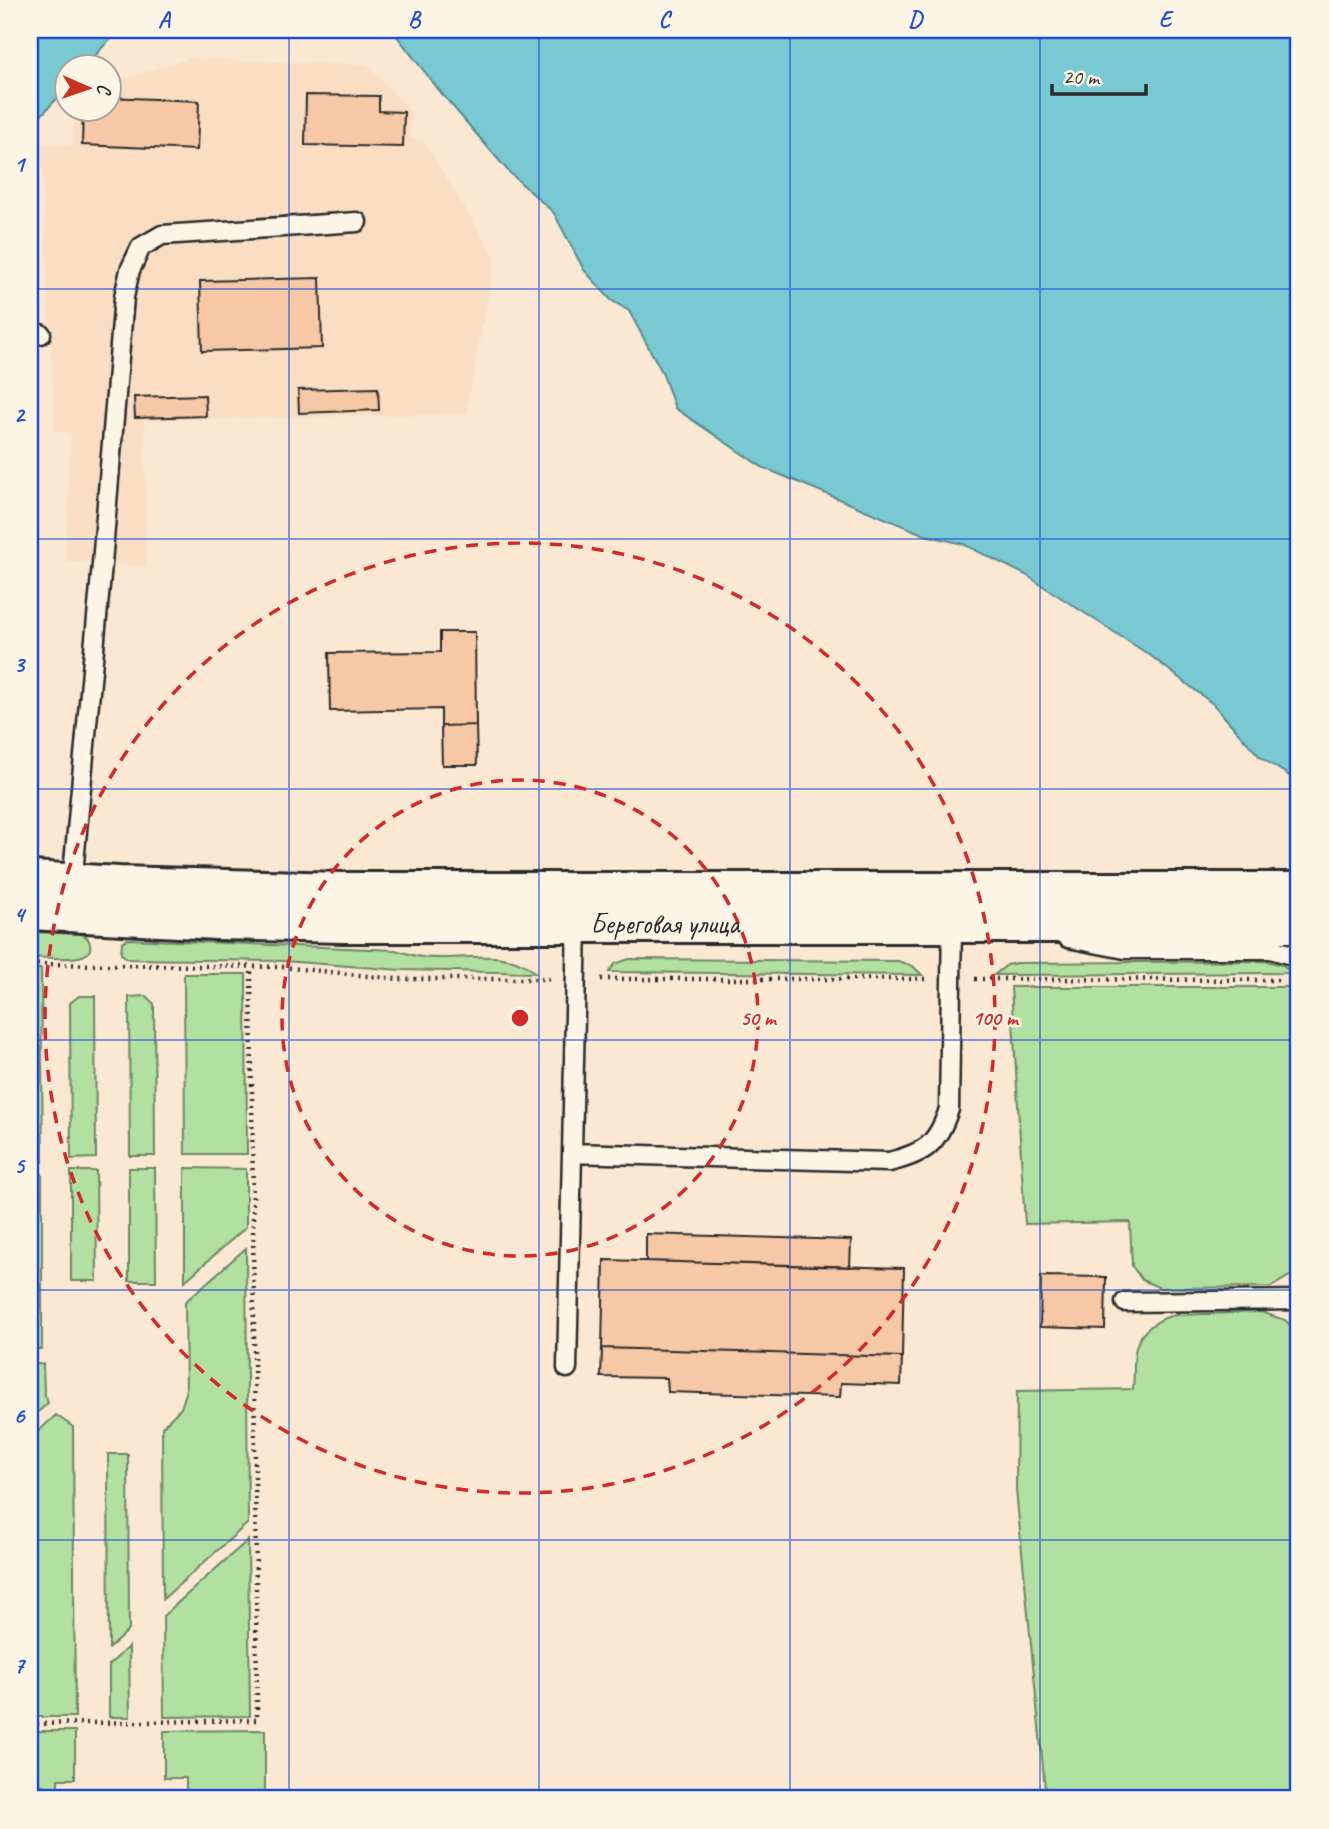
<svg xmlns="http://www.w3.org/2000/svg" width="1329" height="1829" font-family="Caveat,sans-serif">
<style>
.built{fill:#f9dec4}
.green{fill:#b1e0a0;stroke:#6e8666;stroke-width:2}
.water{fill:#78c9d2;stroke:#598a8f;stroke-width:2}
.building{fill:#f6c8a5;stroke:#2b2b2b;stroke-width:2}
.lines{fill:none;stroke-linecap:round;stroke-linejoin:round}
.lane-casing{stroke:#2b2b2b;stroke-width:23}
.secondary-casing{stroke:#2b2b2b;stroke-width:44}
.path{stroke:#2b2b2b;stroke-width:4.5;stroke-dasharray:2 5;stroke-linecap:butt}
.lane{stroke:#fcf5e5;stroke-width:18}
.secondary{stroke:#fcf5e5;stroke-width:38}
.grid{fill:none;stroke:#1d4ed8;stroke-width:2;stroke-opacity:0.55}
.ring{fill:none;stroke:#d62828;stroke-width:3.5;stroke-dasharray:12 9}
.labels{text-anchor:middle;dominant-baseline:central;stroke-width:5;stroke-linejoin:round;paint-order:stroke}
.street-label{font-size:28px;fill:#2b2b2b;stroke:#fcf5e5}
.centre{fill:#d62828;stroke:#fcf5e5;stroke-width:3.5}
.ring-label{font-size:21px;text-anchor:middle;font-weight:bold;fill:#d62828;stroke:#fcf5e5;stroke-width:5;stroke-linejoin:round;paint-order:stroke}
.neatline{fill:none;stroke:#1d4ed8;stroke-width:2.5}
.grid-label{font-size:23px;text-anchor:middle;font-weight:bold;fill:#1d4ed8}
</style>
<rect width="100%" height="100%" fill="#fae8d2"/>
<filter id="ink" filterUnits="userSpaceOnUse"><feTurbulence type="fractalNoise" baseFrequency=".0143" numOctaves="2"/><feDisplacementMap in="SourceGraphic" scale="14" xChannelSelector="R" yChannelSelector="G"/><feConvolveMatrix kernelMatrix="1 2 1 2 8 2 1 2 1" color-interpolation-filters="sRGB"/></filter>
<g filter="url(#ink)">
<path class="built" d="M188,59L367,65L411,112L410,138L423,140L495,257L466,414L145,420L146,566L65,561L71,433L55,431L41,144L72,145L75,109L108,108L109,83Z"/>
<path class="green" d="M30,932L81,934L87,937C105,968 44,955 30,958Z
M127,939L395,950C404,952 413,956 422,957C455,962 511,946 535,973L401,970L284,961L129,959L121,954L122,942Z
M629,959L898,961L913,966L922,975L609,972L615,964Z
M1267,961L1283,965L1292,973L994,975L1007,965L1017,963Z
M30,969H41L43,1162H30Z
M184,974H246L247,1154H185Z
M1011,987H1294L1295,1013H1299V1264L1293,1274L1271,1287L1160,1288L1142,1280L1132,1266L1130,1222L1025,1224Z
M79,996H95L96,1158L71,1159L70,1003Z
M146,996L154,1004L155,1156H130L129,997Z
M129,1168H155L156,1281H129Z
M185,1168L246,1169V1227L185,1281Z
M71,1171H96L97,1281H71Z
M30,1174H42V1349H30Z
M246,1248L248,1523L163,1599L162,1427L181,1408L186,1393L185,1302Z
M1261,1312L1285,1320L1299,1334V1799H1046L1016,1490L1017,1391L1133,1389C1136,1365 1128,1343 1151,1326C1160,1320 1166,1316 1177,1315Z
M30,1364H43L44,1392L48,1403L30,1419Z
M56,1415L73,1427L75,1717H30V1439Z
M108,1454H128L129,1630L109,1648Z
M248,1540L250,1716L164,1717L163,1616Z
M129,1646L130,1717H109V1665Z
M265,1730V1799H186V1778H164V1731Z
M30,1731H75V1779H58V1794L30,1778Z"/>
<path class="water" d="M30,30H118L86,66H66V89L30,127Z
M392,30H1299V782L1260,757L1213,704L1151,656L1026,575L963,544L925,535L762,467L675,408L662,372L629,311L611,300L584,270L554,213L509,172L443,95Z"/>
<path class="building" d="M306,95L379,96V111L404,112L403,147L305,145Z
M108,97L199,101L197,150L82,145L83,108H108Z
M320,278L322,348L202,351L200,281Z
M378,388L379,410L299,413L298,390Z
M205,395L206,416L135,418L134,397Z
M440,632H475L476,725L441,726V709L330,711L329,653L440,652Z
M476,725L477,765H442L441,726Z
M646,1234L851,1240L850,1267L646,1261Z
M604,1260L904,1268L902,1357L602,1348Z
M1041,1276L1106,1277L1105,1329L1040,1327Z
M602,1348L902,1357L901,1385L841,1383L840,1397L668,1392L667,1378L601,1377Z"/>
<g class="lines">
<defs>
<path id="lane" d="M30,335L41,334
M72,884L102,564L124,297L130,270L141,247L162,235L357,222
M577,923L572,1153L889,1162C925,1153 937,1145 949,1109L952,923
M1068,938L1125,949H1271L1292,955L1299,961
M1125,1302L1299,1300
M567,1368L572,1153"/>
<g id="secondary">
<path d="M30,881L119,886L343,892H1299"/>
<path id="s1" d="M30,910L217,920L343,923H1299"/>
</g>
</defs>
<use href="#lane" class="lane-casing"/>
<use href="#secondary" class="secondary-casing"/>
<path class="path" d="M30,964L282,967L397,979H553
M601,979H928
M975,979L1281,980
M30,1724L257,1720L251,967
M30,1788L50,1799"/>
<use href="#lane" class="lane"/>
<use href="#secondary" class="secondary"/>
</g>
</g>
<path class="grid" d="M289,30V1799M539,30V1799M790,30V1799M1040,30V1799M30,289H1299M30,539H1299M30,789H1299M30,1040H1299M30,1290H1299M30,1540H1299"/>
<g class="ring">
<circle cx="520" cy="1018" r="238"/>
<circle cx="520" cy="1018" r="475"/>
</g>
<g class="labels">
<g class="street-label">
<text stroke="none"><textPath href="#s1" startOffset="635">Береговая улица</textPath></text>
</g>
</g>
<circle cx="520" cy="1018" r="10" class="centre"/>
<g class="ring-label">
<text x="758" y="1025">50 m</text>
<text x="995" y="1025">100 m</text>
</g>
<rect width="1329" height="1829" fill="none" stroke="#fcf5e5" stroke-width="77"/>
<g transform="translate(88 88) rotate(92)"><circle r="33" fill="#fcf5e5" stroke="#a8a49b" stroke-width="2"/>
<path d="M0-5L12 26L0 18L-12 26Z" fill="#c8321e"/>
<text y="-10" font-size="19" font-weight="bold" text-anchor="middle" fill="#2b2b2b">С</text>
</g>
<path d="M1052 84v10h94v-10" fill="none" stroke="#2b2b2b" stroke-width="3.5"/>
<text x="1063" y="84" font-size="21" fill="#2b2b2b" stroke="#fcf5e5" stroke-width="5" paint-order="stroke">20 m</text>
<rect x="38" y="38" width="1252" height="1752" class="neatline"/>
<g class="grid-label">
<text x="164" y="27">A</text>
<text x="414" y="27">B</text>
<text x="664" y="27">C</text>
<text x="915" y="27">D</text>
<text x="1165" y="27">E</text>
<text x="19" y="172">1</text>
<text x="19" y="422">2</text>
<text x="19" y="672">3</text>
<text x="19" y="922">4</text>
<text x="19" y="1173">5</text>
<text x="19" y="1423">6</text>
<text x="19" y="1673">7</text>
</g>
</svg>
